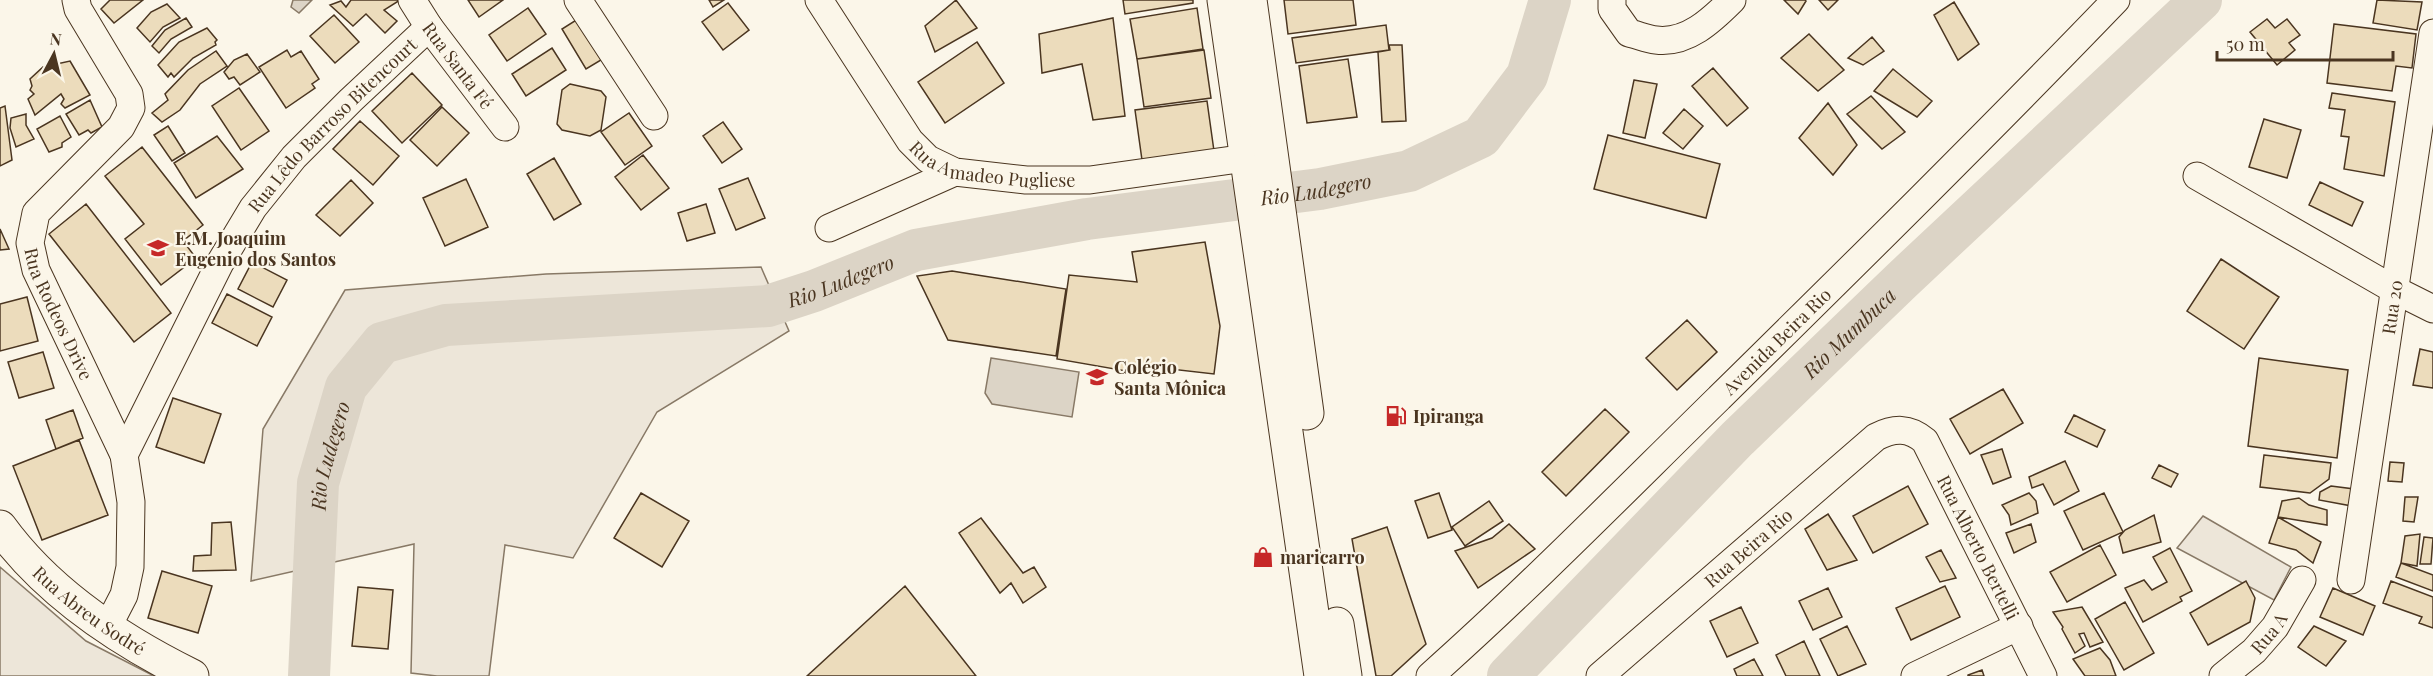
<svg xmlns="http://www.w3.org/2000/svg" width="2433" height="676" font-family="'Playfair Display',serif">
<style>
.green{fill:#ede6d9;stroke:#887966;stroke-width:1.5}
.water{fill:#dcd4c6;stroke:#887966;stroke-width:1.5}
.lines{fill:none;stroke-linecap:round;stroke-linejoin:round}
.river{stroke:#dcd4c6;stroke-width:42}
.building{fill:#ecdcbc;stroke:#4a3520;stroke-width:1.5}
.minor-casing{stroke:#4a3520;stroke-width:29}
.major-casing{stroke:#4a3520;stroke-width:35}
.minor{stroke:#fbf6e9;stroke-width:27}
.major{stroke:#fbf6e9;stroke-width:33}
.labels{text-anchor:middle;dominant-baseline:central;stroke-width:4.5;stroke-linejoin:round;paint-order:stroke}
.street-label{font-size:18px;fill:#4a3520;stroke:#fbf6e9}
.poi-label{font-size:18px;font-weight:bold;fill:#4a3520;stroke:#fbf6e9;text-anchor:start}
.water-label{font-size:20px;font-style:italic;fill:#4a3520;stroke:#fbf6e9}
</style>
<rect width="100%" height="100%" fill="#fbf6e9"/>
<path class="green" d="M761,267L789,331L657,412L573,558L505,545L489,676H437L411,673L414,544L251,581L263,429L345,290L546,274Z
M2203,516L2291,567L2274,600L2177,548Z
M0,567L86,641L154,676H0Z"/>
<path class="water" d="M293,0H312L299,13L291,7Z
M991,358L1079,372L1072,417L992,404L985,393Z"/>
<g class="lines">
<g class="river">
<path id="s1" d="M309,676L318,483L346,387L382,343L446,325L768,306L814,291L916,250L1087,219L1320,189L1409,171L1481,137L1527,76L1550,0"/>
<path id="s2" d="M1508,676L1738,438L1901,281L2201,0"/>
</g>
</g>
<path class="building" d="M110,0H143L114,23L101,9Z
M400,0L384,10L397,21L385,33L366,14L353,26L330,5L341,1L346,7L351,0Z
M468,0H503L479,17Z
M709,0H724L713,7Z
M956,0L977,28L935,52L925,26Z
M1123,0H1193V3L1125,14Z
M1284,0H1353L1356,25L1288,34Z
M1784,0H1805L1806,1L1798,14Z
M1819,0H1838L1828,10Z
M2377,0L2422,2L2417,30L2373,23Z
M1954,2L1979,44L1958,60L1934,15Z
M728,3L749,30L723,50L702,22Z
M167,4L180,18L163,27L150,42L137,28L151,12Z
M528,8L546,34L507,61L489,35Z
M1197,8L1203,49L1137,59L1130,19Z
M334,15L359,42L335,63L310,36Z
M581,17L606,57L586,69L562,29Z
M186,18L192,27L171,39L159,53L152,46L165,30Z
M1113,18L1125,116L1093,120L1082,64L1042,73L1039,34Z
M2267,19L2275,28L2287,19L2300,35L2289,43L2295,50L2277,65L2250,32Z
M2334,24L2416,34L2412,68L2396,66L2392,91L2327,83Z
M1386,25L1389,50L1296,63L1292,38Z
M207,28L217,40L215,42L216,45L193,58L174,77L171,73L168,77L158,65L179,42Z
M1809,34L1844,70L1818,91L1781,58Z
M1872,37L1884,51L1863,65L1848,58Z
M977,42L1004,83L945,123L918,82Z
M1389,45H1402L1406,121L1382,122L1378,52L1390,50Z
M552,48L566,70L526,96L512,74Z
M287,50L291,57L301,51L319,79L312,84L315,88L286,108L259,67Z
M1204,50L1211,98L1144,107L1137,59Z
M216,51L227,66L200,84L180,110L162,122L152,113L168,100L165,94L188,70Z
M247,54L260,72L240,85L234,77L229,79L224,72L234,60Z
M1348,59L1357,117L1307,123L1299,66Z
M70,61L90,95L65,108L61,104L64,99L61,94L35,115L28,99L34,94L30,90L32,86L30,79L43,67Z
M1713,68L1748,108L1727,126L1692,86Z
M1893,69L1932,101L1917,117L1874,91Z
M412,73L442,105L402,143L372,111Z
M1634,80L1657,84L1645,138L1623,133Z
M570,84L601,91L606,97L601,130L590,136L562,130L557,124L562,90Z
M239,88L269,131L241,150L212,106Z
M2332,93L2395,102L2384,176L2344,169L2349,137L2341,136L2345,110L2329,108Z
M1871,96L1905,132L1882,149L1847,114Z
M90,100L102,127L91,133L88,130L79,135L66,114Z
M1207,101L1214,151L1142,160L1135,110Z
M1828,103L1857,145L1833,175L1799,138Z
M5,106L12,160L0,166V108Z
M442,107L469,133L437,166L410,140Z
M1684,109L1703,126L1683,149L1663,133Z
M629,113L652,146L625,165L601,132Z
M26,114V125L34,139L16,147L10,128L11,118Z
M60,116L71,137L62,143V147L49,152L37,129Z
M2264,119L2301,130L2287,178L2249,167Z
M360,121L399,156L373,185L333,149Z
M723,122L742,149L722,163L703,136Z
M168,126L185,153L172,161L154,135Z
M1608,135L1720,164L1706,218L1594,189Z
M217,136L243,169L196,198L174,163Z
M142,147L203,225L183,241L196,258L161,285L125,239L144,224L105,176Z
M643,155L669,188L641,210L615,177Z
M554,158L581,204L554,220L527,174Z
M748,178L765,218L736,230L719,189Z
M466,179L488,227L445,246L423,198Z
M351,180L373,203L340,236L316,215Z
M2320,182L2363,202L2352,226L2309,205Z
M86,204L171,313L134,342L49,234Z
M706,204L715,233L687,241L678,213Z
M0,229L9,249L0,250Z
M1205,242L1220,326L1214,374L1127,364L1126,371L1057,359L1069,275L1137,282L1132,252Z
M2221,259L2279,297L2244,349L2187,311Z
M252,262L287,280L273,307L238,289Z
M952,271L1066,289L1056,356L948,340L917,276Z
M227,294L272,317L257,346L212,323Z
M27,297L38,341L0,351V304Z
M1687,320L1717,352L1677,390L1646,358Z
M2420,349L2433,352V388L2413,385Z
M43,352L54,388L19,398L8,362Z
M2259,358L2348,370L2337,458L2248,446Z
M2003,389L2023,423L1970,454L1950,419Z
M173,398L221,414L204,463L156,447Z
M1605,409L1629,432L1566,496L1542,472Z
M73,410L83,438L56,449L46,420Z
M2074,415L2105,430L2097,447L2065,432Z
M79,440L108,515L42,540L13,466Z
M2002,449L2011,477L1993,484L1981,455Z
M2264,455L2331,463L2329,479L2310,493L2260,487Z
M2065,461L2079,491L2054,505L2043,484L2032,488L2029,477Z
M2390,462L2404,463L2402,482L2388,481Z
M2159,465L2178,474L2171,487L2152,478Z
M1908,486L1928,524L1873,553L1853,516Z
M2331,486L2354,489L2352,506L2319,500L2320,492Z
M641,493L689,521L662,567L614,538Z
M1439,493L1452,530L1428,538L1415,501Z
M2029,493L2036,501L2038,513L2011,525L2009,515L2002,505Z
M2104,493L2123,532L2083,550L2064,511Z
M2405,497H2418L2414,522L2403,521Z
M2299,498L2309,505L2327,510V525L2278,517L2282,501Z
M1489,501L1503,521L1465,546L1452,527Z
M1828,514L1857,560L1827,570L1805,529Z
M2154,515L2161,542L2123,553L2119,537L2125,530Z
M2278,517L2321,542L2313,563L2296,550L2269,543Z
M981,518L1023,573L1034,567L1046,587L1023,603L1011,583L1000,593L959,533Z
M231,522L236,570L193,571L194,556L211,555L212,523Z
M1509,524L1535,549L1478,588L1455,551L1492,538Z
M2031,524L2036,542L2014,553L2006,533Z
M1387,527L1426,644L1391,676H1376L1352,539Z
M2420,534L2417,566L2401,563L2405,536Z
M2424,537L2433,538L2431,564H2420Z
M2100,545L2116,575L2067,602L2050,572Z
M2170,548L2192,591L2180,597L2182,601L2143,622L2125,588L2144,580L2152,590L2167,582L2153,557Z
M1941,550L1956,578L1940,582L1926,557Z
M2401,563L2433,575V591L2396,577Z
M162,571L212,586L198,633L148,618Z
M2246,581L2255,598L2250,622L2208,645L2190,613Z
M2391,581L2433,597V628L2419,623L2422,617L2383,603Z
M905,586L976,676H807Z
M1945,586L1960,617L1911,640L1896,608Z
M358,587L393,590L388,649L352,646Z
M1828,588L1842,617L1813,630L1799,601Z
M2333,588L2375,606L2363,635L2320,617Z
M2125,602L2154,653L2124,670L2095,619Z
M1741,607L1758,643L1727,657L1710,621Z
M2082,607L2103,642L2090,647L2084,633L2079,634L2085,646L2075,653L2062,629L2063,627L2053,612Z
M1847,626L1866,664L1838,676L1820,639Z
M2314,626L2346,641L2326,666L2298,647Z
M1804,641L1820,676H1786L1776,655Z
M2100,648L2110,660L2116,676H2085L2073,659Z
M1754,659L1763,676H1737L1734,669Z
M1982,670L1984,676H1968V675Z"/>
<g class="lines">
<defs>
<g id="minor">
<path id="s3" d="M76,0L78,9L129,94L131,108L121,127L36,213L30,243L36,270L124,455"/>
<path id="s4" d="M412,0L429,27L505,127"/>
<path d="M578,0L654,116"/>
<path id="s5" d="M819,0L910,141L928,159L955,172L1026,180H1090L1246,158"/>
<path d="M1612,0V9L1629,33C1638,35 1647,39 1656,40C1687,44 1712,20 1732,0"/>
<path d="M2197,176L2395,290L2433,309"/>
<path d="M829,228L955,172"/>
<path id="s6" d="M2351,580L2433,33"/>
<path id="s7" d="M107,628L124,595L130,567L131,502L124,455L220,263L253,208L294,157L351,100L429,27"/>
<path id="s8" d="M1430,676C1530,587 1624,491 1719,398C1853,266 1986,135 2116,0"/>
<path id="s9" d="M1600,676L1876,437C1894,428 1909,427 1925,441L2043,676"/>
<path d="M1915,676L2019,626"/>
<path id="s10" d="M2223,676L2254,651L2275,627L2302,580"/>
</g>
<g id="major">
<path d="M1224,0L1321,676"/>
<path d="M1250,0L1307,413"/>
<path id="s11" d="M0,527C47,592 121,641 192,676"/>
<path d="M1337,624L1345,676"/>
</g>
</defs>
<use href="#minor" class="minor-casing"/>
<use href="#major" class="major-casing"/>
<use href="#minor" class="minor"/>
<use href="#major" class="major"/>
</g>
<defs>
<symbol id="school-bare" viewBox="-9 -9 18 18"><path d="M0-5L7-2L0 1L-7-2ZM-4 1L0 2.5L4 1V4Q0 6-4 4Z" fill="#c62828" stroke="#fbf6e9" stroke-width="2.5" paint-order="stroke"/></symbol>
<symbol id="university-bare" viewBox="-9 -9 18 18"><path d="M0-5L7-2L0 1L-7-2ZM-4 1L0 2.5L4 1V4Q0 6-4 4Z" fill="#c62828" stroke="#fbf6e9" stroke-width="2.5" paint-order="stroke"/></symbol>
<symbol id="fuel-bare" viewBox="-9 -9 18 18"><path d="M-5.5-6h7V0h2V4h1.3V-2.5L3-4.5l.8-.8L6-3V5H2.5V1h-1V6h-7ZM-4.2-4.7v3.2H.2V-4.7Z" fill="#c62828" stroke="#fbf6e9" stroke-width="2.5" paint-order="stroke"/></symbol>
<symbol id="shop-bare" viewBox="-9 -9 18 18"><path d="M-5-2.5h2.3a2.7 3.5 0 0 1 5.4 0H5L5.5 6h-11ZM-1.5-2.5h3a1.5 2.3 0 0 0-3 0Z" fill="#c62828" stroke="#fbf6e9" stroke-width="2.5" paint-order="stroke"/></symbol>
</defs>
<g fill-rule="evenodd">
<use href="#school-bare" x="143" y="233" width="30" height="30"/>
<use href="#university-bare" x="1082" y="362" width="30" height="30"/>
<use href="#fuel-bare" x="1381" y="401" width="30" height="30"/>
<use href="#shop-bare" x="1248" y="542" width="30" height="30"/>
</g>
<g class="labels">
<g class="street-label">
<text stroke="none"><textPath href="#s4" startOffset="80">Rua Santa Fé</textPath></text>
<text stroke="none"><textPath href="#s7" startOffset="572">Rua Lêdo Barroso Bitencourt</textPath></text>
<text stroke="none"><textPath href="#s5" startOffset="258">Rua Amadeo Pugliese</textPath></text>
<text stroke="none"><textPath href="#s6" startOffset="276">Rua 20</textPath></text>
<text stroke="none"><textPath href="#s3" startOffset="372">Rua Rodeos Drive</textPath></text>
<text stroke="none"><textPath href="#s8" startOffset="482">Avenida Beira Rio</textPath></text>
<text stroke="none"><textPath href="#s9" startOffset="196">Rua Beira Rio</textPath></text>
<text stroke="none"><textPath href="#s9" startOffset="537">Rua Alberto Bertelli</textPath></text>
<text stroke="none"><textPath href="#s11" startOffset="123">Rua Abreu Sodré</textPath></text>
<text stroke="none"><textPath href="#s10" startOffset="63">Rua A</textPath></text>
</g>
<g class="poi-label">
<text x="175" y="238">E.M. Joaquim<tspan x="175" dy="21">Eugenio dos Santos</tspan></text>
<text x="1114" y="367">Colégio<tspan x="1114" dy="21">Santa Mônica</tspan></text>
<text x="1413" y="416">Ipiranga</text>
<text x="1280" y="557">maricarro</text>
</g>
<g class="water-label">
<text stroke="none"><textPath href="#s1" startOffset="1302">Rio Ludegero</textPath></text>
<text stroke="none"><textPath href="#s1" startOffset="816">Rio Ludegero</textPath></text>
<text stroke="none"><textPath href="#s2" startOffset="484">Rio Mumbuca</textPath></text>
<text stroke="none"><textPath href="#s1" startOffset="222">Rio Ludegero</textPath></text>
</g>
</g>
<g transform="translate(54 54) rotate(7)" stroke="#fbf6e9" stroke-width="4.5" paint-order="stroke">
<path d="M0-4.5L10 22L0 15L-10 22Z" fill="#4a3520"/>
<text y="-9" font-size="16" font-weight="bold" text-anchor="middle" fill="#4a3520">N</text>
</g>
<path d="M2217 51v9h176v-9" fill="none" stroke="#4a3520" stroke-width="3"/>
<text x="2226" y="51" font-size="18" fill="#4a3520" stroke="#fbf6e9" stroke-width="4.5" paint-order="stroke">50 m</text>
</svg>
